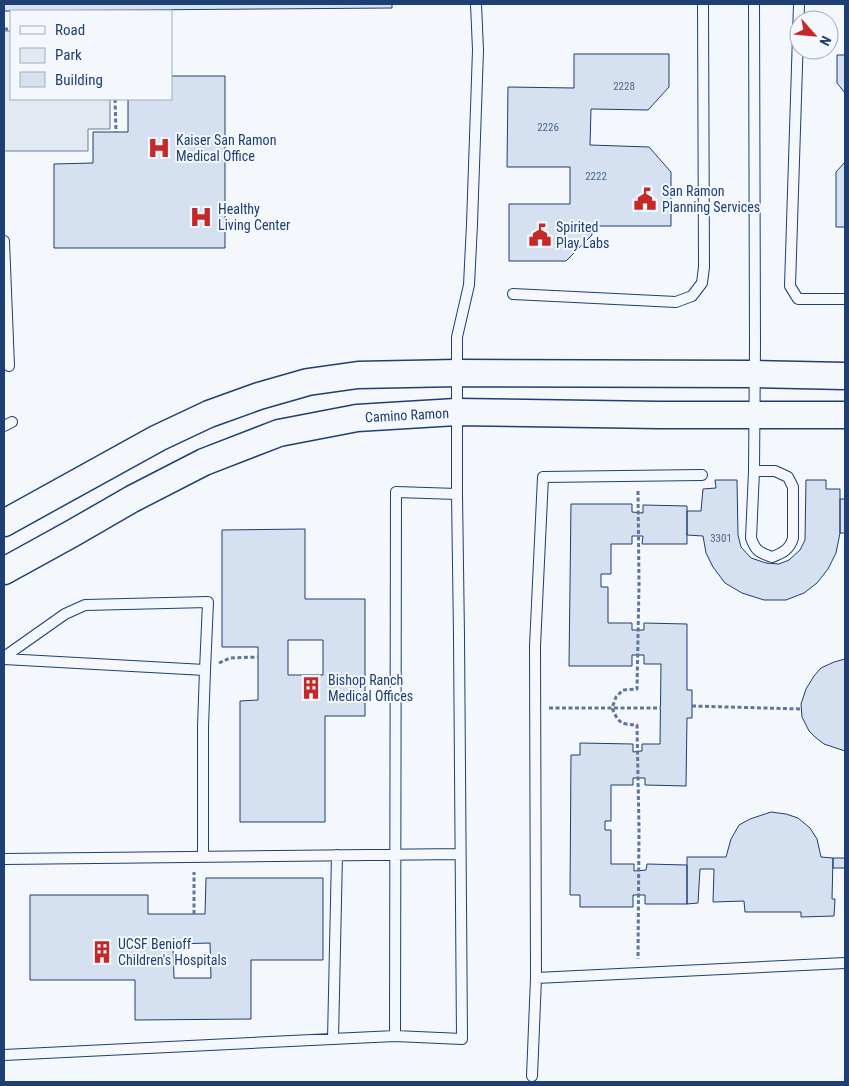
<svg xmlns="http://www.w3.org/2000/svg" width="849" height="1086" font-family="'Roboto Condensed',sans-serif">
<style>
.green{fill:#e3e9f0;stroke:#687fa3}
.building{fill:#d5e0f0;stroke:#1d3f73;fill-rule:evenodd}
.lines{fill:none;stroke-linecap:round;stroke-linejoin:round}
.lane-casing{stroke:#1d3f73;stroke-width:12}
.secondary-casing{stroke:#1d3f73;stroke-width:29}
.path{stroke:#5e769c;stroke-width:3;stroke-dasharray:4 2.5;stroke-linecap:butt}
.lane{stroke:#f4f7fb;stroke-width:10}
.secondary{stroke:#f4f7fb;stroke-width:26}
.labels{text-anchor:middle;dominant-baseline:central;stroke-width:4;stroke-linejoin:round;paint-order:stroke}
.number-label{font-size:11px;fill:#4b6792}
.poi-label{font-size:14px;fill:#1d3f73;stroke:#f4f7fb;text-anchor:start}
.street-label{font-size:14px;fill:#1d3f73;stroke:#f4f7fb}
</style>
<rect width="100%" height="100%" fill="#f4f7fb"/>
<path class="green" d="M4,31H11V99H110V129H88V151H4Z"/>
<path class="building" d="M4,4H392V8L4,11Z
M574,54H669V87L648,110L591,109L590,145L649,147L671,172V226H592V235L566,261H509V204H570V167H507L508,87L574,88Z
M837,55H845V93L837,83Z
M171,76H225V248H54V164L93,163V132H128V99H171Z
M845,162V227H836V172Z
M715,480H737L738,535L741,547L751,558L766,563L779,564L789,560L800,550L805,540L806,480H826V489H840V533L836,553L828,569L817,583L804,593L786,600H764L742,593L725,583L713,567L706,553L703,536L687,535V511H701L703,489L716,488Z
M840,499H845V533H840Z
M571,504H632V512L643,513V505L687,506V544H642L643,536H632V544H611V574H601V587H608V623H632V630H644V623L687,624V690H692V718H687L686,786L645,785V778H633V785H611V821H605V830H611V864H634V871L646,870L647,864L687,865V904H645V895H633V907H580V895H570L571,755H580V743L633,744V752L642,751V744H660L661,664H644V655H632V666H569Z
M305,529V599H365V716H325V822H240V701L258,700V647H222V530ZM288,640H323V675H288Z
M845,659V751L824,744L815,737L809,731L802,717L801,704L806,689L814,676L821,668L834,662Z
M771,812L786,814L798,818L810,828L817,839L821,857L833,858L832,899H835L834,916L801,917V912H745L744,901L713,902L714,869H700L698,903L687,904V857H726L731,839L739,825L750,819Z
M833,858H845V868H833Z
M206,878H323V960H251V1019L135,1020V980H30V895H148V914H205ZM210,943L211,978H174L173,944Z"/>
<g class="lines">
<defs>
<path id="lane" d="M799,4L790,286L798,299H845
M4,241L9,366
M513,294L676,302L692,296L702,283L704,267L703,4
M4,426L12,422
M754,471H775L788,477L793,487V538C790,549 783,553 772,557C759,552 756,552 751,538L754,471L755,345L754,4
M457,494L396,492L395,1036L462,1039L459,636L457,494V337L469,285L472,224L478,50L476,4
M4,657L65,614L85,605L208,602L205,670L4,659
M203,857V727L205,670
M4,859L460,854
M536,978L845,963
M333,1039L337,855
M4,1055L395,1036
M532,1076L536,978L535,646L543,477L702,475"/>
<path id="secondary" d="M4,523L158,438L209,414L259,396L308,382L358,375L457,373L754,374L845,376
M4,571L73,533L132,499L204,462L279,433L357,418L456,412L659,415H845"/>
</defs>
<use href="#lane" class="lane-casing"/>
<use href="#secondary" class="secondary-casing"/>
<path class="path" d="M113,11V10
M4,29H11
M115,99L116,132
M638,491L639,585L637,689L623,690L616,697L612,708C619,724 621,724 637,725L639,829L638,959
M219,663L230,658L258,657
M692,706L801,709
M549,708H661
M194,914V872"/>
<use href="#lane" class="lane"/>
<use href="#secondary" class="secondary"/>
</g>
<defs>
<symbol id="hospital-bare" viewBox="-9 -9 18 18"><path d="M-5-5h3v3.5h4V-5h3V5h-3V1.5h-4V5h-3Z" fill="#c62828" stroke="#f4f7fb" stroke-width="2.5" paint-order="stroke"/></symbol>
<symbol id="civic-bare" viewBox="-9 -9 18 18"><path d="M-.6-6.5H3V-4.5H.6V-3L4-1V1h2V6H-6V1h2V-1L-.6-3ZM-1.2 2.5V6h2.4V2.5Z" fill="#c62828" stroke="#f4f7fb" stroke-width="2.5" paint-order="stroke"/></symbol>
<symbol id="building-bare" viewBox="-9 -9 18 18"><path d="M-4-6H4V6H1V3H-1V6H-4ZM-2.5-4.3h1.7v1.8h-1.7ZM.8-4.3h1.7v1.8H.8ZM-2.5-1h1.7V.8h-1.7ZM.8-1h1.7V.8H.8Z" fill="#c62828" stroke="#f4f7fb" stroke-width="2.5" paint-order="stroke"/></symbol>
</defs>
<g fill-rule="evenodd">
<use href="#hospital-bare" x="143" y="132" width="32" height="32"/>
<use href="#civic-bare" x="629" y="183" width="32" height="32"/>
<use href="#hospital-bare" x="185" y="201" width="32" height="32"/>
<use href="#civic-bare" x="524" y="219" width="32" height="32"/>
<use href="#building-bare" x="295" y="672" width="32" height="32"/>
<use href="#building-bare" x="86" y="936" width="32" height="32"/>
</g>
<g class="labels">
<g class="number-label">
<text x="624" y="86">2228</text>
<text x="548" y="127">2226</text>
<text x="596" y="176">2222</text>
<text x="721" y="538">3301</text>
</g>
<g class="poi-label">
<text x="176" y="140">Kaiser San Ramon<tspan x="176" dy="16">Medical Office</tspan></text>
<text x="662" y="191">San Ramon<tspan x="662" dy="16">Planning Services</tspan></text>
<text x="218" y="209">Healthy<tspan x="218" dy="16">Living Center</tspan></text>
<text x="556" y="227">Spirited<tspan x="556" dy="16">Play Labs</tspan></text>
<text x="328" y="680">Bishop Ranch<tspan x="328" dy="16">Medical Offices</tspan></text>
<text x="118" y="944">UCSF Benioff<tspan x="118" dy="16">Children's Hospitals</tspan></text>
</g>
<g class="street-label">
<text transform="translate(407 415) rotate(-3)">Camino Ramon</text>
</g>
</g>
<rect width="849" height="1086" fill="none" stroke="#1d3f73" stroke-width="10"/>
<rect x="10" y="10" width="162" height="90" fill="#f4f7fb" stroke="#9eadc5"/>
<rect x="20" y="26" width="25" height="8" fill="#f4f7fb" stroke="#9eadc5"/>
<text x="55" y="35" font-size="15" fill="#1d3f73">Road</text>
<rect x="20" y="48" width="25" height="15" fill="#e3e9f0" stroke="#9eadc5"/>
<text x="55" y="60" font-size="15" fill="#1d3f73">Park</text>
<rect x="20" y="72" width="25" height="15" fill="#d5e0f0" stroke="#9eadc5"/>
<text x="55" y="85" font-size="15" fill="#1d3f73">Building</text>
<g transform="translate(814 35) rotate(117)"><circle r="24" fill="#f4f7fb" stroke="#9eadc5"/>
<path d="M0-4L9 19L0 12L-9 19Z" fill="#c62828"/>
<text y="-8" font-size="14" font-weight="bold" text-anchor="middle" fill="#1d3f73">N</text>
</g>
</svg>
